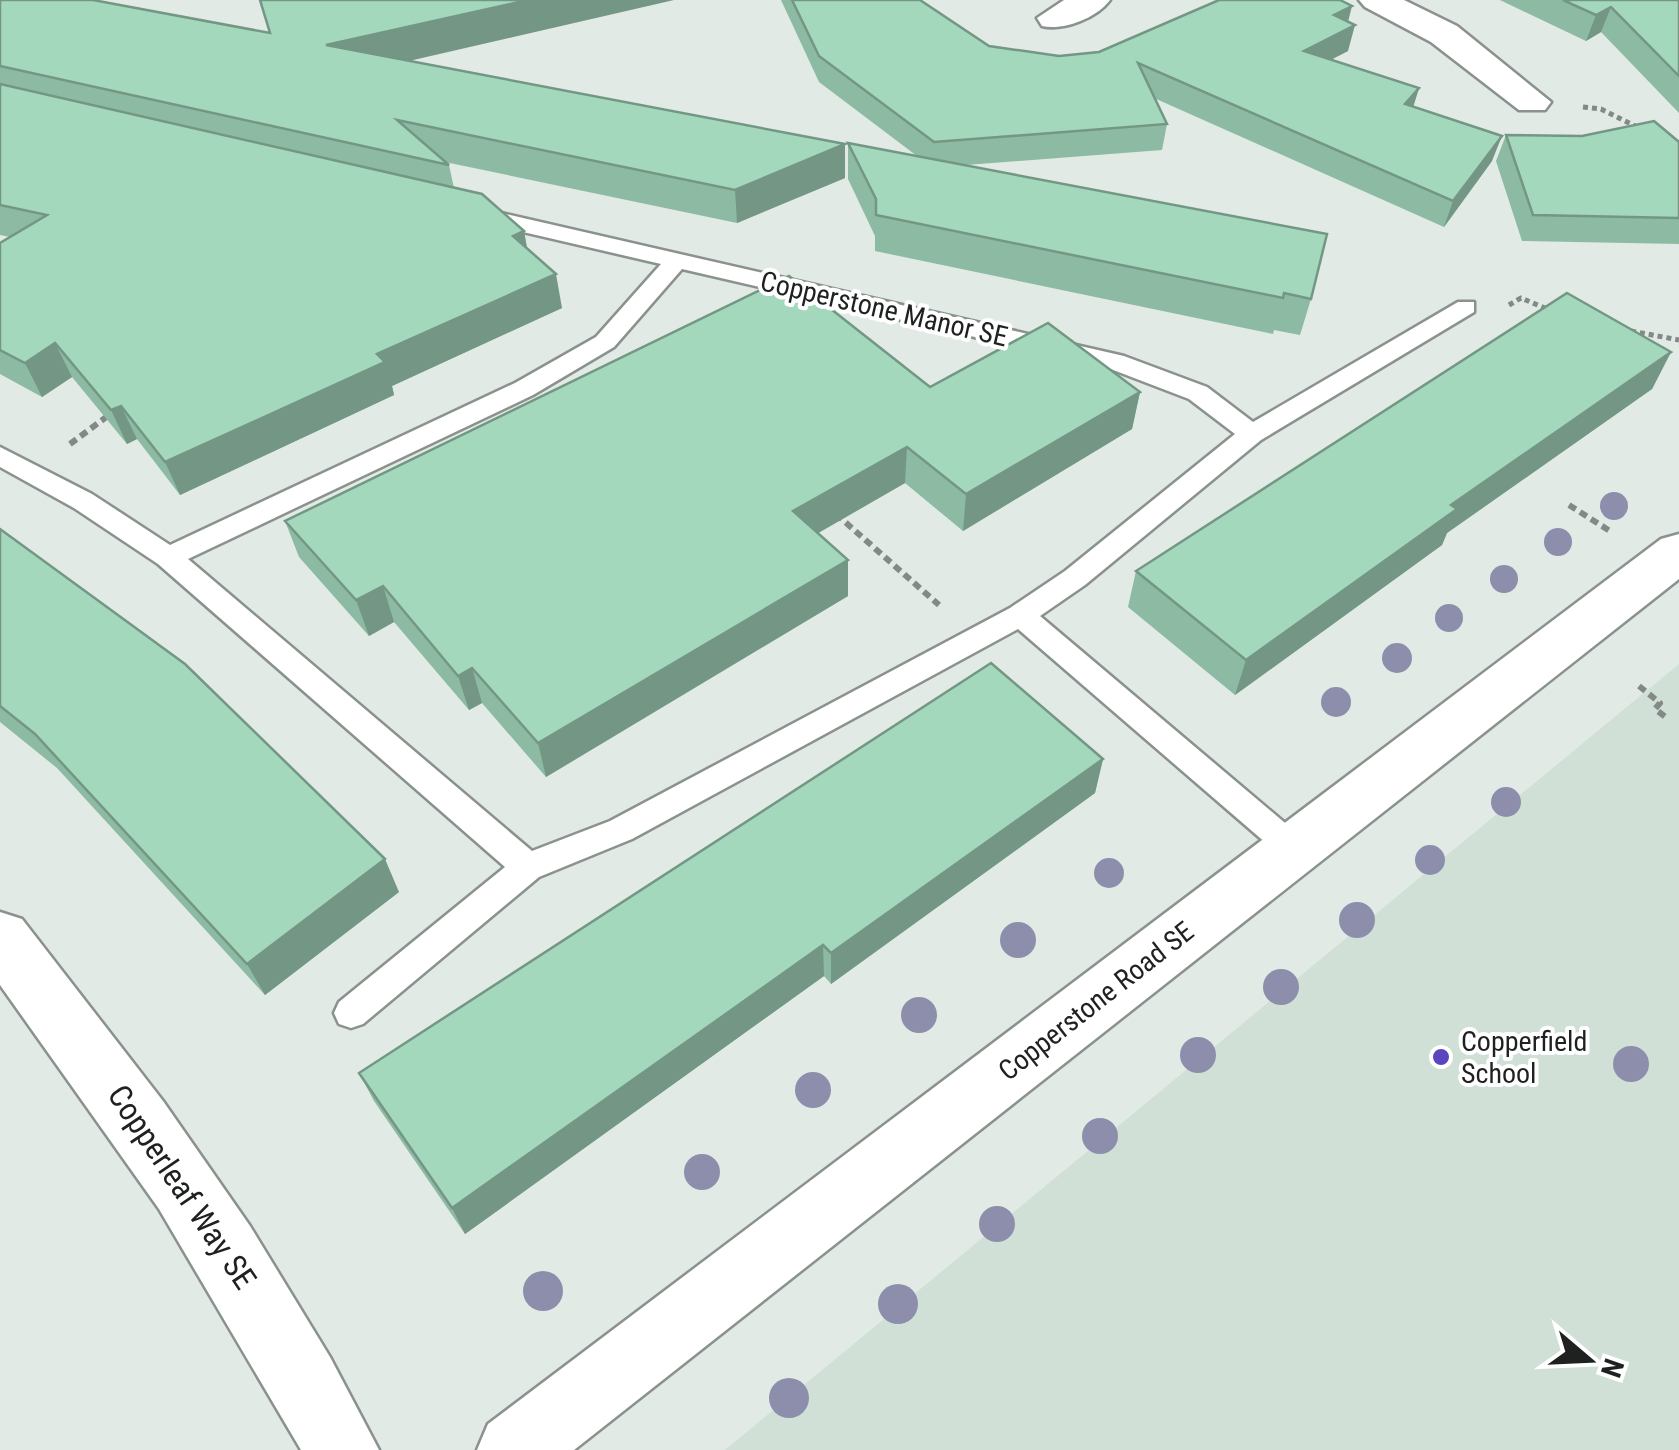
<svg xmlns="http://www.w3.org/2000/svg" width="1679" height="1450" font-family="'Roboto Condensed',sans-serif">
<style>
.built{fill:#d0e0d7}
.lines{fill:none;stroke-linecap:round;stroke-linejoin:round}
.lane-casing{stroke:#8b928e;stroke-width:5}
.street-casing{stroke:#8b928e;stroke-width:5}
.path-far1{stroke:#838986;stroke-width:5;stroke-dasharray:5 4;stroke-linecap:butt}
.path{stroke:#838986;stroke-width:6;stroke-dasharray:8 5;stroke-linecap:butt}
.lane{fill:#fff;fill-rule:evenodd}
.street{fill:#fff;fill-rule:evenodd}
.tree{fill:#8c8eac}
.wall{fill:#8dbaa2}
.shaded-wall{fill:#739784}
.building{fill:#a4d8bc;stroke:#739784;stroke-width:2.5}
.poi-dot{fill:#5945bd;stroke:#fff;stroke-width:4}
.labels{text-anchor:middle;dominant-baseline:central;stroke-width:8;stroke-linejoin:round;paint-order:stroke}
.street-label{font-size:28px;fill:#1e2120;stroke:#fff}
.poi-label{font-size:28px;fill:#1e2120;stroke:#fff;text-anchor:start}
.near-street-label{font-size:32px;fill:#1e2120;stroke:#fff}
</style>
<rect width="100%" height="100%" fill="#e1eae5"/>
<path class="built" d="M1679,664V1450H725Z"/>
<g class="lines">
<defs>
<path id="lane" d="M475,207L1124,356L1207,387L1253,422L1458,302H1474V312L1261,440L1085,585L1040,616L1304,839L1309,848L1304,857L1293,861L1282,857L1018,629L632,839L539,877L363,1024L351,1028L339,1024L334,1013L339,1002L505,867L158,564L74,508L0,467V447L92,494L170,545L515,383L596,337L661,264L467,219L464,214ZM682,269L1108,368L1189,399L1235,434L1065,571L1010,608L610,821L532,851L188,559L533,395L614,347Z"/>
<path id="street" d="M1064,0H1110C1097,18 1063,31 1042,26L1037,18Z
M1359,0H1404L1457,26L1551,102L1545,110H1519L1431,42L1365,7Z
M1679,534V579L574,1450H477L488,1424L1661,539Z
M0,912L22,919L163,1101L250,1226L330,1357L379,1450H301L159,1209L0,985Z"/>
</defs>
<use href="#lane" class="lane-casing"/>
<use href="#street" class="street-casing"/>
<path class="path-far1" d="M1583,107L1601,109L1641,129
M1509,305L1521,298L1547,309
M1631,331L1679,340"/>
<path class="path" d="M70,444L109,415
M1569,505L1610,531
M836,514L939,605
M1639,686L1660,703L1655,709L1667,718"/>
<use href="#lane" class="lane"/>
<use href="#street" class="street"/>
</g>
<g class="tree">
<circle cx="1614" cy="506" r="14"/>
<circle cx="1558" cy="542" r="14"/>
<circle cx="1504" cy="579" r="14"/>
<circle cx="1449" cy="618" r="14"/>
<circle cx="1397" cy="658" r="15"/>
<circle cx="1336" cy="702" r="15"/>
<circle cx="1506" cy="802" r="15"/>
<circle cx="1430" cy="860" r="15"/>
<circle cx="1109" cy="873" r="15"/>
<circle cx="1357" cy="920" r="18"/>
<circle cx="1018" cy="940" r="18"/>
<circle cx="1281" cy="987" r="18"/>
<circle cx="919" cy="1015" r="18"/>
<circle cx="1198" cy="1055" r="18"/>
<circle cx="1631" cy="1064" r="18"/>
<circle cx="813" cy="1090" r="18"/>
<circle cx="1100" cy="1136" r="18"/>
<circle cx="702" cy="1172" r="18"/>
<circle cx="997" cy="1224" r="18"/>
<circle cx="543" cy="1291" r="20"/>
<circle cx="898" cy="1304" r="20"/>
<circle cx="789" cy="1398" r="20"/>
</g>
<path class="wall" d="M0,0L409,61L845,178L737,223L445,162L449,165L454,188L524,231L527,248L562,308L392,386L394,395L180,495L137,439L127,444L72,377L42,397L0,374V243L10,237L0,235Z
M781,0H920L989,46L1059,56L1348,22V51L1331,60L1419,88L1413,107L1492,161L1444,227L1154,98L1167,124L1162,150L966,165L1311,299L1300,335L1274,330L1273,334L875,251V236L848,179V143L917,156L819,82Z
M1500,0H1679V113L1601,32L1586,41Z
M1506,135L1679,142V244L1522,241L1496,161Z
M1671,352L1652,389L1447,533L1442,545L1235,695L1128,607L1136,571Z
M930,387L1140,392L1132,429L963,531L905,483L818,533L848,560V596L546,777L482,703L469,710L394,622L369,636L299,557L285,521Z
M0,529L399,892L265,995L57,768L0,722Z
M1103,759L1095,793L831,984L824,976L465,1234L374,1101L359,1073Z"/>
<path class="shaded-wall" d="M528,0H674L335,78L326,45Z
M1352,6L1346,30L1355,25L1348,51L1298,76L1304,51L1334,15Z
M1611,7L1601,32L1586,41L1596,15Z
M1419,88L1411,114L1405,104Z
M1502,136L1492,161L1444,227L1453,201Z
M845,144V178L737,223L735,190Z
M524,231L530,265L513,236Z
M556,274L562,308L392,386L394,395L180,495L165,462L377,354Z
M55,343L72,377L42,397L25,363Z
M1671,352L1652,389L1447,533L1442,545L1235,695L1246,660L1451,505Z
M1140,392L1132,429L963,531L966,494Z
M121,406L137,439L127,444L111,410Z
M907,447L905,483L794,547L793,511Z
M848,560V596L546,777L538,743Z
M383,586L394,622L369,636L356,600Z
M472,668L482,703L469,710L458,676Z
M1103,759L1095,793L831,984V953Z
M385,859L399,892L265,995L247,964Z
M823,945L824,976L465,1234L452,1208Z"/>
<path class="building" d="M0,0H93L270,33L260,0H528L326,45L845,144L735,190L397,120L449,165L0,66Z
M792,0H920L989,46L1059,56L1099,52L1219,0H1340L1352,6L1334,15L1355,25L1304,51L1419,88L1405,104L1502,136L1453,201L1138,63L1167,124L934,142L819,56Z
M1563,0H1679V76L1611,7L1596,15Z
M0,84L482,194L524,231L513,236L556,274L377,354L385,362L165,462L121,406L111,410L55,343L25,363L0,350V243L47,215L0,205Z
M1654,121L1679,142V218L1533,215L1506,135L1582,136Z
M848,143L1327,234L1311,299L1284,293L1283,298L876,215V199Z
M789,276L930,387L1048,323L1140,392L966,494L907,447L793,511L848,560L538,743L472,668L458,676L383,586L356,600L285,521Z
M1567,293L1671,352L1451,505L1457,509L1246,660L1136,571Z
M0,529L185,664L385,859L247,964L35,734L0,706Z
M991,663L1103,759L831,953L823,945L452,1208L359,1073Z"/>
<circle class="poi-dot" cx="1441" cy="1057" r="10"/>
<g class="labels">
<g class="street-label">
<text transform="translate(884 309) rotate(13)">Copperstone Manor SE</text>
<text transform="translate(1096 1001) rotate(-38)">Copperstone Road SE</text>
</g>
<g class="poi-label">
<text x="1461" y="1041">Copperfield<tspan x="1461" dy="32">School</tspan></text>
</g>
<g class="near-street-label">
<text transform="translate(182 1187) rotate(56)">Copperleaf Way SE</text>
</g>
</g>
<g transform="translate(1589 1360) rotate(109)" stroke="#ffffff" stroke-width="8" paint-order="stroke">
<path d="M0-8L18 38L0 25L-18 38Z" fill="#1e2120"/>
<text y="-15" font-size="28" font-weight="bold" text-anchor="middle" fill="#1e2120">N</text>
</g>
</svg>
